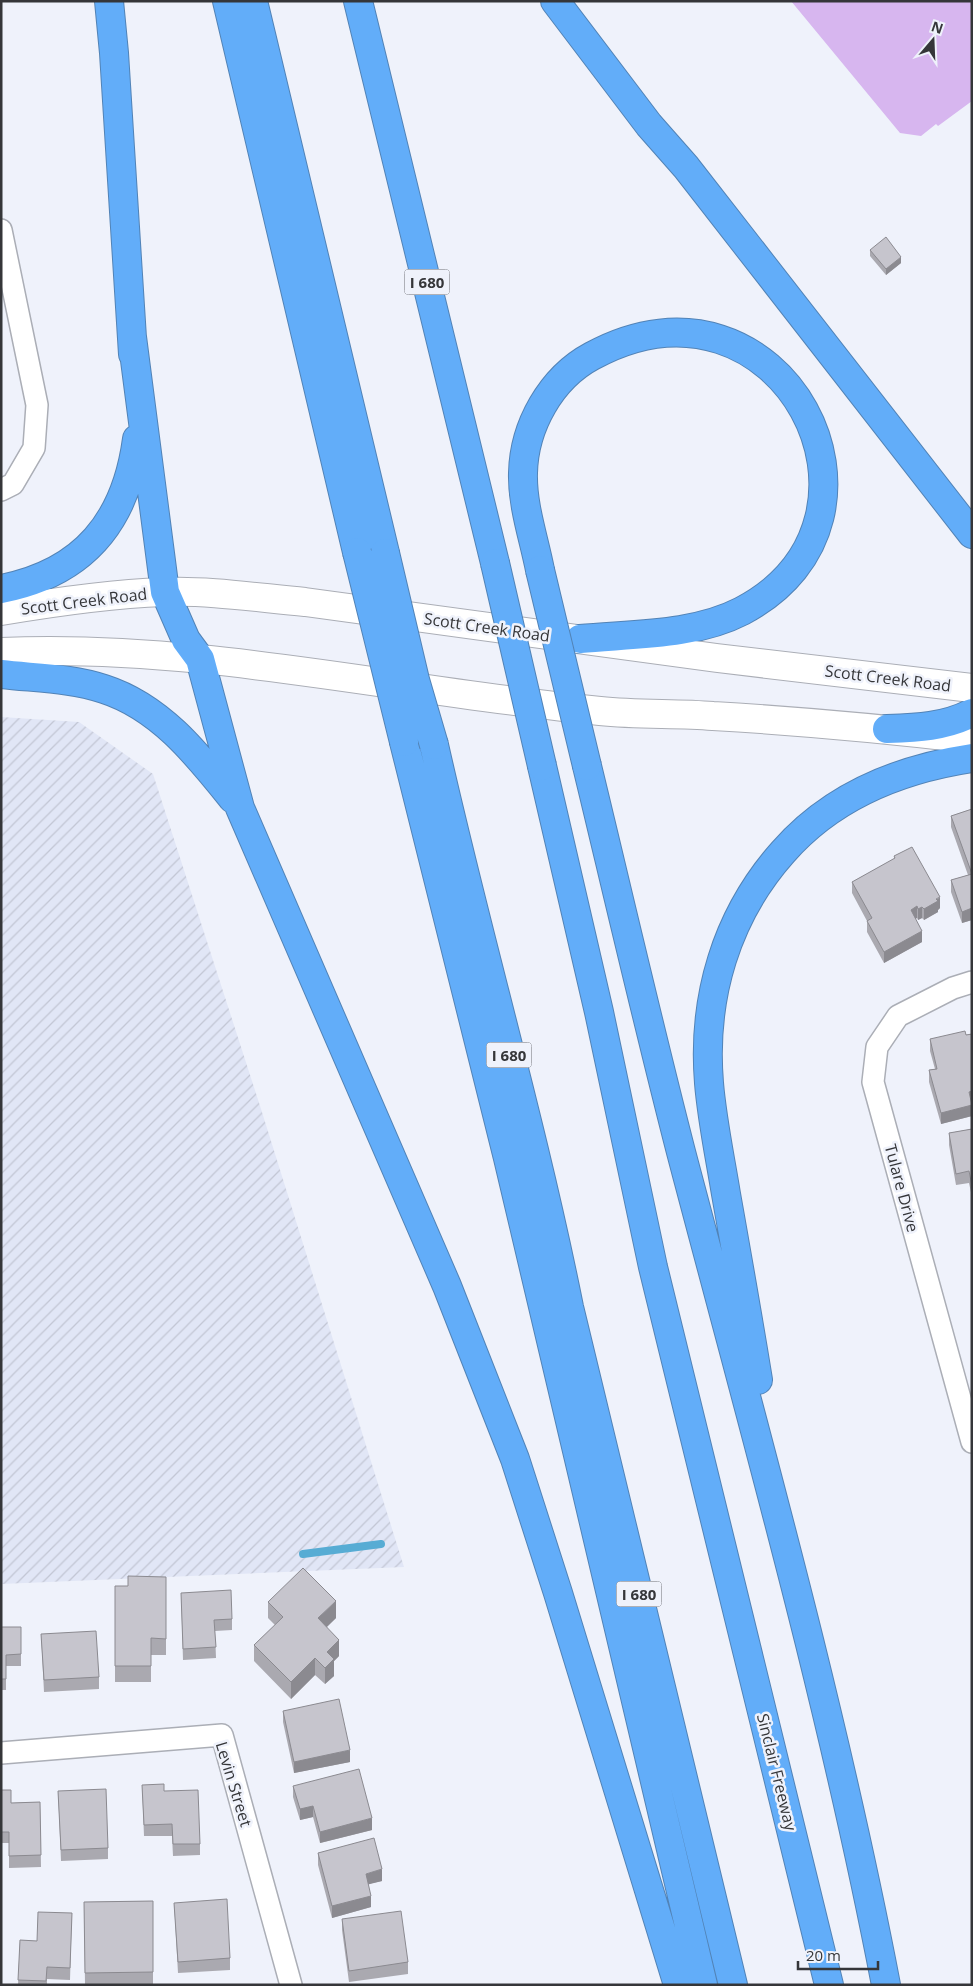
<svg xmlns="http://www.w3.org/2000/svg" width="973" height="1986" font-family="'Open Sans',sans-serif">
<style>
.industrial{fill:url(#industrial-furrows)}
.park{fill:#d7b6ef}
.lines{fill:none;stroke-linecap:round;stroke-linejoin:round}
.stream{stroke:#57acd4;stroke-width:8}
.street-casing{stroke:#abaeb6;stroke-width:24}
.secondary-casing{stroke:#abaeb6;stroke-width:30}
.highway-casing{stroke:#5283b6;stroke-width:30}
.street{stroke:#fff;stroke-width:21}
.secondary{stroke:#fff;stroke-width:28}
.highway{stroke:#62adf9;stroke-width:28}
.highway-bridge-casing{stroke:#5283b6;stroke-width:30;stroke-linecap:butt}
.highway-bridge{stroke:#62adf9;stroke-width:28}
.wall{fill:#aaa9b0}
.shaded-wall{fill:#8b8a90}
.building{fill:#c6c5cd;stroke:#8b8a90}
.labels{text-anchor:middle;dominant-baseline:central;stroke-width:5;stroke-linejoin:round;paint-order:stroke}
.shield{fill:#eff2fb;stroke:#6d6e73;stroke-width:1}
.shield-label{font-size:15px;font-weight:bold;fill:#353639}
.street-label{font-size:16px;fill:#353639;stroke:#eff2fb}
</style>
<defs>
<pattern id="industrial-furrows" width="10" height="10" patternUnits="userSpaceOnUse" patternTransform="scale(1.25)"><rect width="10" height="10" fill="#e1e6f6"/><path d="M-1 1l2-2M0 10L10 0M9 11l2-2" fill="none" stroke="#c2c6d4"/></pattern>
</defs>
<rect width="100%" height="100%" fill="#eff2fb"/>
<path class="industrial" d="M1,717L79,722L153,774L261,1109L404,1567L1,1584Z"/>
<path class="park" d="M791,1H972V101L938,126L936,124L921,136L900,133Z"/>
<g class="lines">
<path class="stream" d="M303,1554L381,1544"/>
<defs>
<path id="street" d="M1,230L37,405L34,448L13,484L1,490
M972,982L953,988L898,1016L877,1047L873,1082L972,1442
M1,1753L222,1735L291,1985"/>
<path id="secondary" d="M1,611C54,602 110,594 164,592C208,590 260,598 305,602L717,658L972,688
M1,652C201,643 402,692 600,711C638,715 676,713 713,716C799,721 886,729 972,739"/>
<path id="highway" d="M109,1L114,53L133,354
M227,1L357,552
M253,1L385,553
M358,1L495,563
M555,1L649,125L686,167L972,534
M132,337L165,592L186,640L200,659L240,808L447,1286L515,1459L558,1593L678,1985
M540,570C534,539 522,505 523,473C524,426 551,378 592,356C781,253 918,518 742,611C694,636 632,634 580,639
M1,589C84,573 126,521 137,439
M1,674C35,678 71,678 104,689C160,707 197,754 233,799
M887,729C917,728 945,727 972,713
M404,742L508,1158L703,1985
M434,745C476,933 531,1118 569,1307L733,1985
M542,766L599,1012L653,1267L829,1985
M587,766C618,894 648,1024 681,1152C754,1429 832,1704 886,1985
M758,1380C748,1318 737,1256 726,1194C720,1157 712,1120 709,1083C702,998 726,916 783,852C832,796 899,769 972,758"/>
</defs>
<use href="#street" class="street-casing"/>
<use href="#secondary" class="secondary-casing"/>
<use href="#highway" class="highway-casing"/>
<use href="#street" class="street"/>
<use href="#secondary" class="secondary"/>
<use href="#highway" class="highway"/>
<defs>
<path id="highway-bridge" d="M357,552L404,742
M385,553L415,680L434,745
M495,563L542,766
M540,570L587,766"/>
</defs>
<use href="#highway-bridge" class="highway-bridge-casing"/>
<use href="#highway-bridge" class="highway-bridge"/>
</g>
<path class="wall" d="M870,250L901,263L886,275L870,256Z
M972,809V920L962,923L951,892V880L968,875L951,827V816Z
M894,856L940,908L938,910V912L924,920L922,918L918,920L917,918L915,919L922,942L884,963L867,932V921L852,893V882L894,859Z
M972,1034V1116L941,1124L929,1082V1070L935,1069L930,1051V1039Z
M972,1129V1197L969,1183L956,1185L949,1145V1133Z
M166,1577V1655H151V1682H115V1586H128Z
M181,1593L232,1619V1630L215,1631L216,1658L183,1660Z
M268,1602L336,1618L327,1627L339,1656L334,1661V1676L325,1684L315,1675L291,1699L254,1661V1645L275,1625L268,1618Z
M1,1627H21V1666H6V1690H1Z
M41,1634L99,1677V1689L44,1692Z
M283,1711L350,1762L294,1773L283,1722Z
M142,1785L164,1791L200,1844V1855L173,1856L172,1836H144Z
M293,1786L372,1830L320,1843L313,1817L300,1820L293,1797Z
M1,1790L11,1803L40,1802L41,1867L9,1868V1843H1Z
M58,1791L108,1848V1859L61,1861Z
M318,1853L382,1881L368,1884L371,1907L332,1918L318,1865Z
M153,1901V1985H85L84,1902Z
M174,1903L230,1958V1970L178,1973Z
M72,1913L70,1980L47,1979V1985H18L20,1940L37,1941Z
M342,1919L408,1962V1974L349,1982L342,1930Z"/>
<path class="shaded-wall" d="M901,257V263L886,275V269Z
M940,897V908L938,910V912L924,920V909Z
M917,906V918L911,921V910Z
M922,907V918L918,920V909Z
M972,908V920L962,923V912Z
M922,931V942L884,963V952Z
M972,1091V1102L969,1092Z
M972,1105V1116L941,1124V1113Z
M336,1601V1618L318,1635V1618Z
M339,1640V1656L334,1661V1676L325,1684V1668L327,1652Z
M315,1658V1675L291,1699V1682Z
M350,1750V1762L294,1773V1762Z
M313,1806V1817L300,1820V1809Z
M372,1818V1830L320,1843V1832Z
M382,1869V1881L366,1885V1874Z
M371,1896V1907L332,1918V1906Z"/>
<path class="building" d="M886,237L901,257L886,269L870,250Z
M972,809V908L962,912L951,880L972,874L951,816Z
M912,847L940,897L936,899L938,901L924,909L922,907L918,909L917,906L911,910L922,931L884,952L867,921L872,918L852,882L895,858L894,856Z
M965,1031L966,1035L972,1034V1091L969,1092L972,1105L941,1113L929,1070L937,1069L930,1039Z
M972,1129V1186L969,1171L956,1174L949,1133Z
M303,1568L336,1601L318,1618L339,1640L327,1652L334,1659L325,1668L315,1658L291,1682L254,1645L283,1617L268,1602Z
M128,1576L166,1577V1639L151,1638V1666H115V1586H128Z
M231,1590L232,1619L214,1620L216,1647L183,1649L181,1593Z
M1,1627H21V1654L6,1655V1679H1Z
M96,1631L99,1677L44,1680L41,1634Z
M339,1699L350,1750L294,1762L283,1711Z
M359,1769L372,1818L320,1832L313,1806L300,1809L293,1786Z
M164,1784V1791L198,1790L200,1844H173L172,1824L144,1825L142,1785Z
M106,1789L108,1848L61,1850L58,1791Z
M1,1790H11V1803L40,1802L41,1855L9,1856V1832H1Z
M374,1838L382,1869L366,1874L371,1896L332,1906L318,1853Z
M227,1899L230,1958L178,1962L174,1903Z
M153,1901V1972L85,1973L84,1902Z
M401,1911L408,1962L349,1971L342,1919Z
M38,1912L72,1913L70,1968L47,1967L46,1981L18,1980L20,1940L37,1941Z"/>
<g class="labels">
<g class="shield">
<rect x="404.5" y="269.5" width="45" height="25" rx="4"/>
<rect x="486.5" y="1042.5" width="45" height="25" rx="4"/>
<rect x="616.5" y="1581.5" width="45" height="25" rx="4"/>
</g>
<g class="shield-label">
<text x="427" y="282">I 680</text>
<text x="509" y="1055">I 680</text>
<text x="639" y="1594">I 680</text>
</g>
<g class="street-label">
<text transform="translate(84 601) rotate(-7)">Scott Creek Road</text>
<text transform="translate(487 627) rotate(8)">Scott Creek Road</text>
<text transform="translate(888 678) rotate(7)">Scott Creek Road</text>
<text transform="translate(902 1188) rotate(75)">Tulare Drive</text>
<text transform="translate(777 1772) rotate(76)">Sinclair Freeway</text>
<text transform="translate(234 1784) rotate(73)">Levin Street</text>
</g>
</g>
<rect width="973" height="1986" fill="none" stroke="#353639" stroke-width="5"/>
<g transform="translate(933 40) rotate(19)" stroke="#eff2fb" stroke-width="4" paint-order="stroke">
<path d="M0-4L9 19L0 12L-9 19Z" fill="#353639"/>
<text y="-8" font-size="14" font-weight="bold" text-anchor="middle" fill="#353639">N</text>
</g>
<path d="M798 1961v8h80v-8" fill="none" stroke="#353639" stroke-width="2.5"/>
<text x="806" y="1961" font-size="15" fill="#353639" stroke="#eff2fb" stroke-width="4" paint-order="stroke">20 m</text>
</svg>
